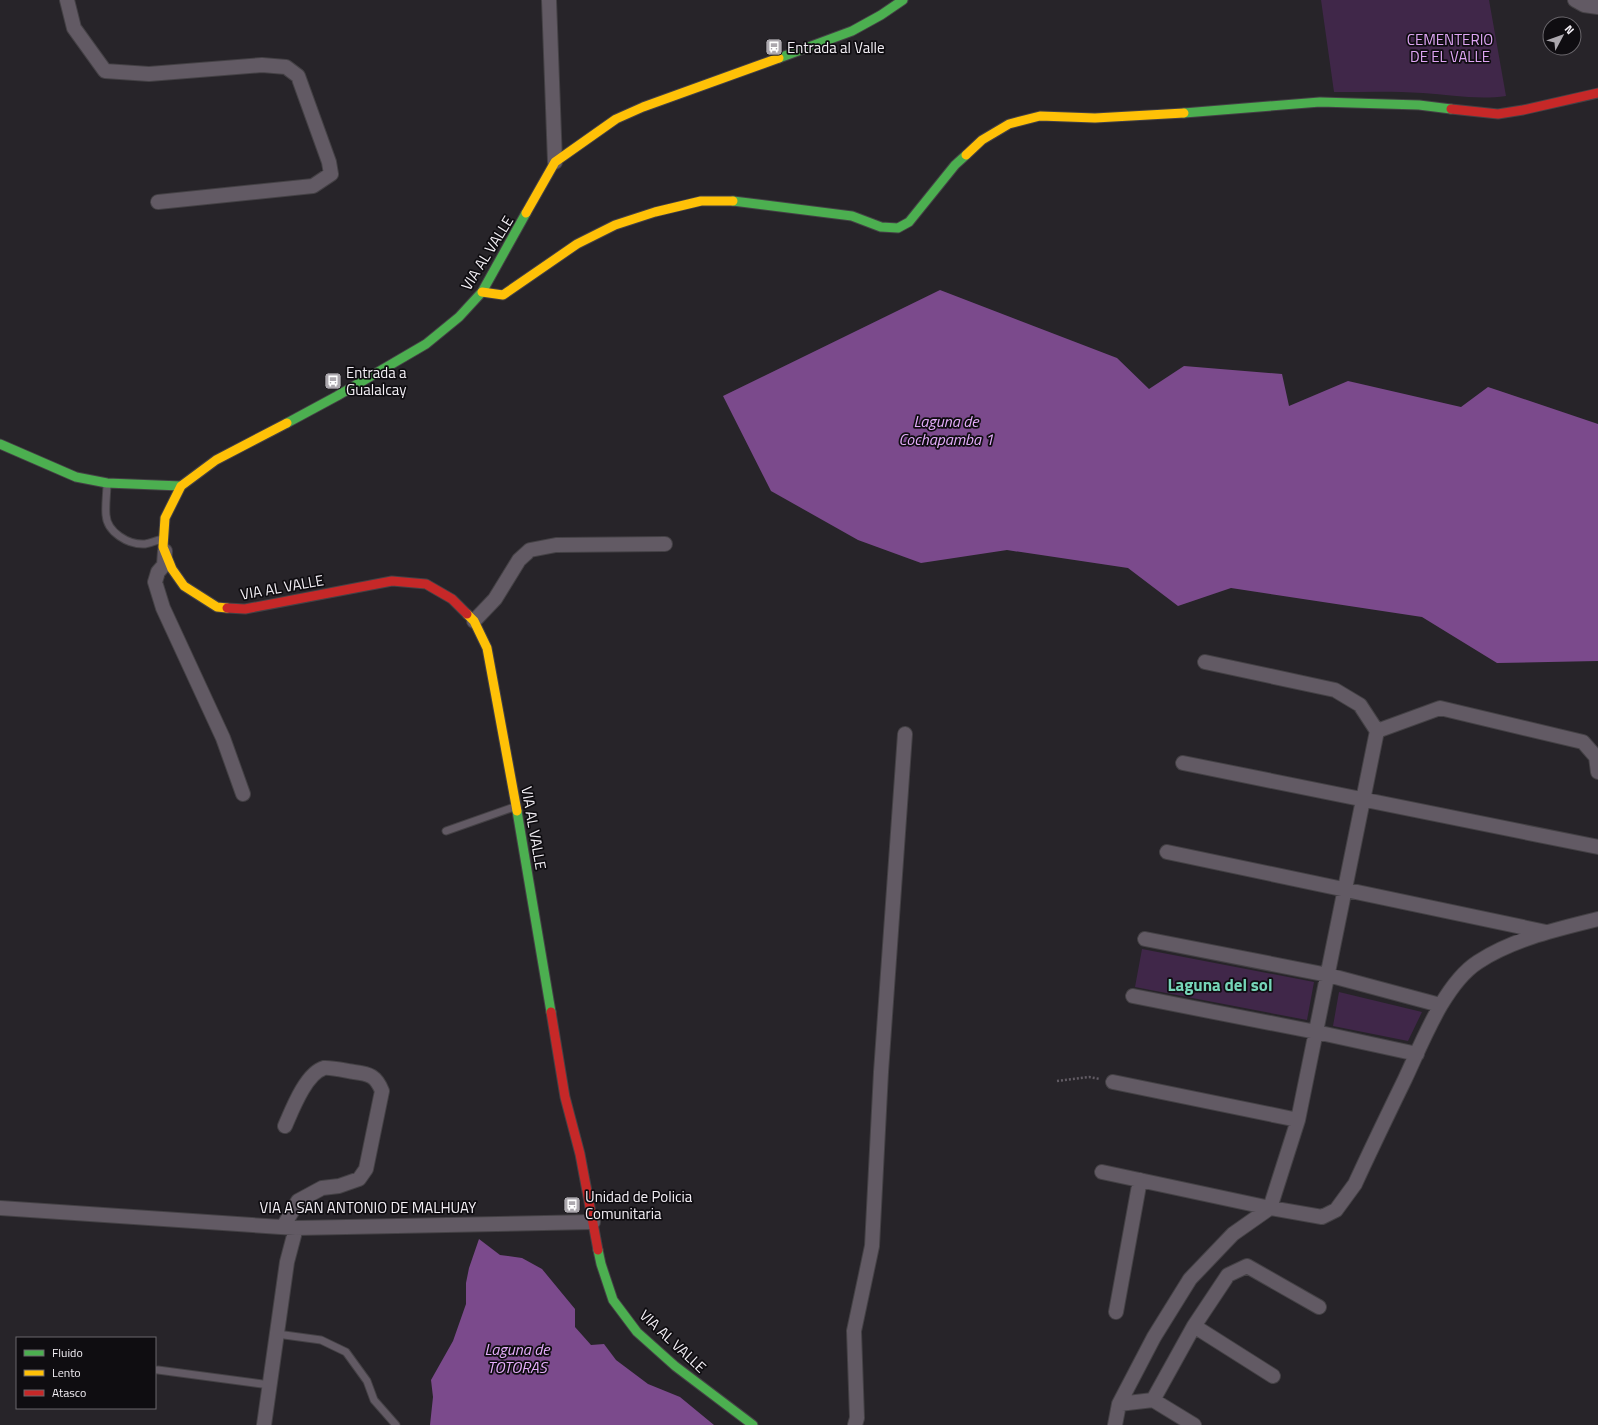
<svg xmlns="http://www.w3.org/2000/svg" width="1598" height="1425" font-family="'Titillium Web',sans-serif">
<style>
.green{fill:#402749}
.water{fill:#7b4a8c}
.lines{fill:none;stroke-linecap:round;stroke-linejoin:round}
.lane-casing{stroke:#444145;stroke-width:9}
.street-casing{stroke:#444145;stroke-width:16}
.fast-casing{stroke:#444145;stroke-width:11}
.slow-casing{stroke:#444145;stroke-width:11}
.jam-casing{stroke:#444145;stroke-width:11}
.path{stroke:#625c64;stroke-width:2.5;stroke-dasharray:2 2;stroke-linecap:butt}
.lane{stroke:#625a64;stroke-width:7}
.street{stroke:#625a64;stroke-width:14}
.fast{stroke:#4caf50;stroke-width:9}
.slow{stroke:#ffc107;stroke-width:9}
.jam{stroke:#c62828;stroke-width:9}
.labels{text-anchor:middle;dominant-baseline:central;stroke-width:3.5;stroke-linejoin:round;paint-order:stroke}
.park-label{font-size:15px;fill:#dfa6f4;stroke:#0f0d11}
.poi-label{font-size:15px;fill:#f3eff5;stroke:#0f0d11;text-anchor:start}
.street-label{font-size:15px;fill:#f3eff5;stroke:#0f0d11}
.water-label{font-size:16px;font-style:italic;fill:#e5adfb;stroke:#0f0d11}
.quarter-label{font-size:17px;font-weight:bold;fill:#76d5b8;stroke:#0f0d11}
</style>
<rect width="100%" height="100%" fill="#272429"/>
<path class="green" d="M1321,0H1489L1506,96C1478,100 1451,95 1423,93C1394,91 1364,92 1334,92Z
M1142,949L1314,982L1307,1020L1135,987Z
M1339,992L1422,1012L1408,1041L1333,1026Z"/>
<path class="water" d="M940,290L1117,358L1149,389L1184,366L1282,374L1289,406L1348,381L1461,407L1488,387L1598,424V661L1497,663L1422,617L1231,588L1178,606L1128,568L1007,550L921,563L858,540L771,491L723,396Z
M479,1239L500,1255L522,1258L542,1269L575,1309V1327L591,1345L604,1344L616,1360L648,1384L680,1397L714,1425H430L433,1397L431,1380L453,1341L466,1304V1283L469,1268Z"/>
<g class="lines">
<defs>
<path id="lane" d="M107,483C107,493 105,505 106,515C107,532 128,545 145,544C151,543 157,540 163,539
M446,831L514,807
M277,1334L321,1340L346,1352L367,1381L374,1400L396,1425
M158,1370L270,1385"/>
<path id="street" d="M67,0L74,28L105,71L149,74L262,65L286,67L298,76L329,162L331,174L313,186L158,202
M549,0L555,162
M1575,0L1584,5L1598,7
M165,551L164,565L158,572L155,582L163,608L223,738L243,794
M474,621L495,599L519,560L530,550L556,545L665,544
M1205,662L1335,690L1360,705L1377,731L1440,708L1583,742L1596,757L1598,772
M1183,763L1598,847
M1167,852L1546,932
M1145,939L1328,975L1440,1005
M1133,996L1316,1032L1417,1054
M1113,1082L1298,1120
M1102,1172L1270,1208L1322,1217L1336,1210L1355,1184C1371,1149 1388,1114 1405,1079C1422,1043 1444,984 1478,962C1513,939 1558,929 1598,919
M0,1208L296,1228L593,1222
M283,1227L298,1201L322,1188L339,1186L359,1179L366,1169L382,1091C376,1076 370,1074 354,1072C347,1071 330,1067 324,1068C306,1073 292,1110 285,1126
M1116,1312L1140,1180
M1194,1326L1273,1376
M1153,1400L1194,1326L1228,1275L1247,1266L1319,1307
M1119,1404L1153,1400L1194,1425
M264,1425L287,1262L296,1228
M855,1425L857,1418L854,1331L872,1246L881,1072L905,734
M1115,1425L1119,1404L1154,1337L1190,1279L1233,1234L1270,1208L1298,1120L1377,731"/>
<path id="fast" d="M779,58L852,31L881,15L903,0
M1184,113L1320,102L1419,105L1451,109
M733,201L852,216L881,227L898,228L909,222L955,165L966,155
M287,423L337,396L426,344L459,317L482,292L526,213
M0,444L76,477L107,483L181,486
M517,811L551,1012
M598,1250L601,1264L613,1300L637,1332L675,1366L753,1425"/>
<path id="slow" d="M966,155L982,140L1009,124L1040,116L1095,118L1184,113
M526,213L555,162L616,119L643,107L779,58
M482,292L503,295L577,244L615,225L655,212L701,201H733
M227,608L217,607L184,586L172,569L163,547L165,518L181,486L216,460L287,423
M467,614L474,621L487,648L517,811"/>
<path id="jam" d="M1451,109L1498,114L1523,110L1598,93
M227,608L245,609L392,581L426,584L452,599L467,614
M551,1012L565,1097L580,1154L598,1250"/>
</defs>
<use href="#lane" class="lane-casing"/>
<use href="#street" class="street-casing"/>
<use href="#fast" class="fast-casing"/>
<use href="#slow" class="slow-casing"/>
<use href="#jam" class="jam-casing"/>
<path class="path" d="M1057,1081L1089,1077L1100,1079"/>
<use href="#lane" class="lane"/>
<use href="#street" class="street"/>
<use href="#fast" class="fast"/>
<use href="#slow" class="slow"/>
<use href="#jam" class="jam"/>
</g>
<defs>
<symbol id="bus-square" viewBox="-11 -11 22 22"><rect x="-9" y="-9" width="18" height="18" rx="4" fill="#aca8ae" stroke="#0f0d11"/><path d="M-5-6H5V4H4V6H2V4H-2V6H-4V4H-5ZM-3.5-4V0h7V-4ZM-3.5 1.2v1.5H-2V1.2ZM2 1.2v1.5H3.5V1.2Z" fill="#fff"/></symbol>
</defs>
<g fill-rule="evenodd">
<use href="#bus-square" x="764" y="37" width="20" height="20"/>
<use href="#bus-square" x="323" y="371" width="20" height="20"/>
<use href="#bus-square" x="562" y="1195" width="20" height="20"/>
</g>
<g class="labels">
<g class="park-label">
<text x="1450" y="39">CEMENTERIO<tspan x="1450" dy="17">DE EL VALLE</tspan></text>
</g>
<g class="poi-label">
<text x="787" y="47">Entrada al Valle</text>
<text x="346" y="372">Entrada a<tspan x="346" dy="17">Gualalcay</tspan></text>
<text x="585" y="1196">Unidad de Policia<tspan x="585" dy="17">Comunitaria</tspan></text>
</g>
<g class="street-label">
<text transform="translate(487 253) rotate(-58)">VIA AL VALLE</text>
<text transform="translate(282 587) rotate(-10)">VIA AL VALLE</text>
<text transform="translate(534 828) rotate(80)">VIA AL VALLE</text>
<text x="368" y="1207">VIA A SAN ANTONIO DE MALHUAY</text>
<text transform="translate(673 1341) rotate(43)">VIA AL VALLE</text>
</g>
<g class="water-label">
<text x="946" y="421">Laguna de<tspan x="946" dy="18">Cochapamba 1</tspan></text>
<text x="517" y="1349">Laguna de<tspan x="517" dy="18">TOTORAS</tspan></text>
</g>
<g class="quarter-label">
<text x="1220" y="985">Laguna del sol</text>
</g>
</g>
<rect x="16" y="1337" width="140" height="72" fill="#0f0d11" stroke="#6a676c"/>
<rect x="24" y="1350" width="20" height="6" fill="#4caf50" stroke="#6a676c"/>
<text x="52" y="1357" font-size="12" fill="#f3eff5">Fluido</text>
<rect x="24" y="1370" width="20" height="6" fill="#ffc107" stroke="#6a676c"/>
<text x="52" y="1377" font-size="12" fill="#f3eff5">Lento</text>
<rect x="24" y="1390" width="20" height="6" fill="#c62828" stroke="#6a676c"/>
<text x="52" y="1397" font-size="12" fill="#f3eff5">Atasco</text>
<g transform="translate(1562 36) rotate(49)"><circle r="19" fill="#0f0d11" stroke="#6a676c"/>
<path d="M0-3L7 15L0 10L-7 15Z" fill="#aca8ae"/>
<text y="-6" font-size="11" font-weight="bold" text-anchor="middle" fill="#f3eff5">N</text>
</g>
</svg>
